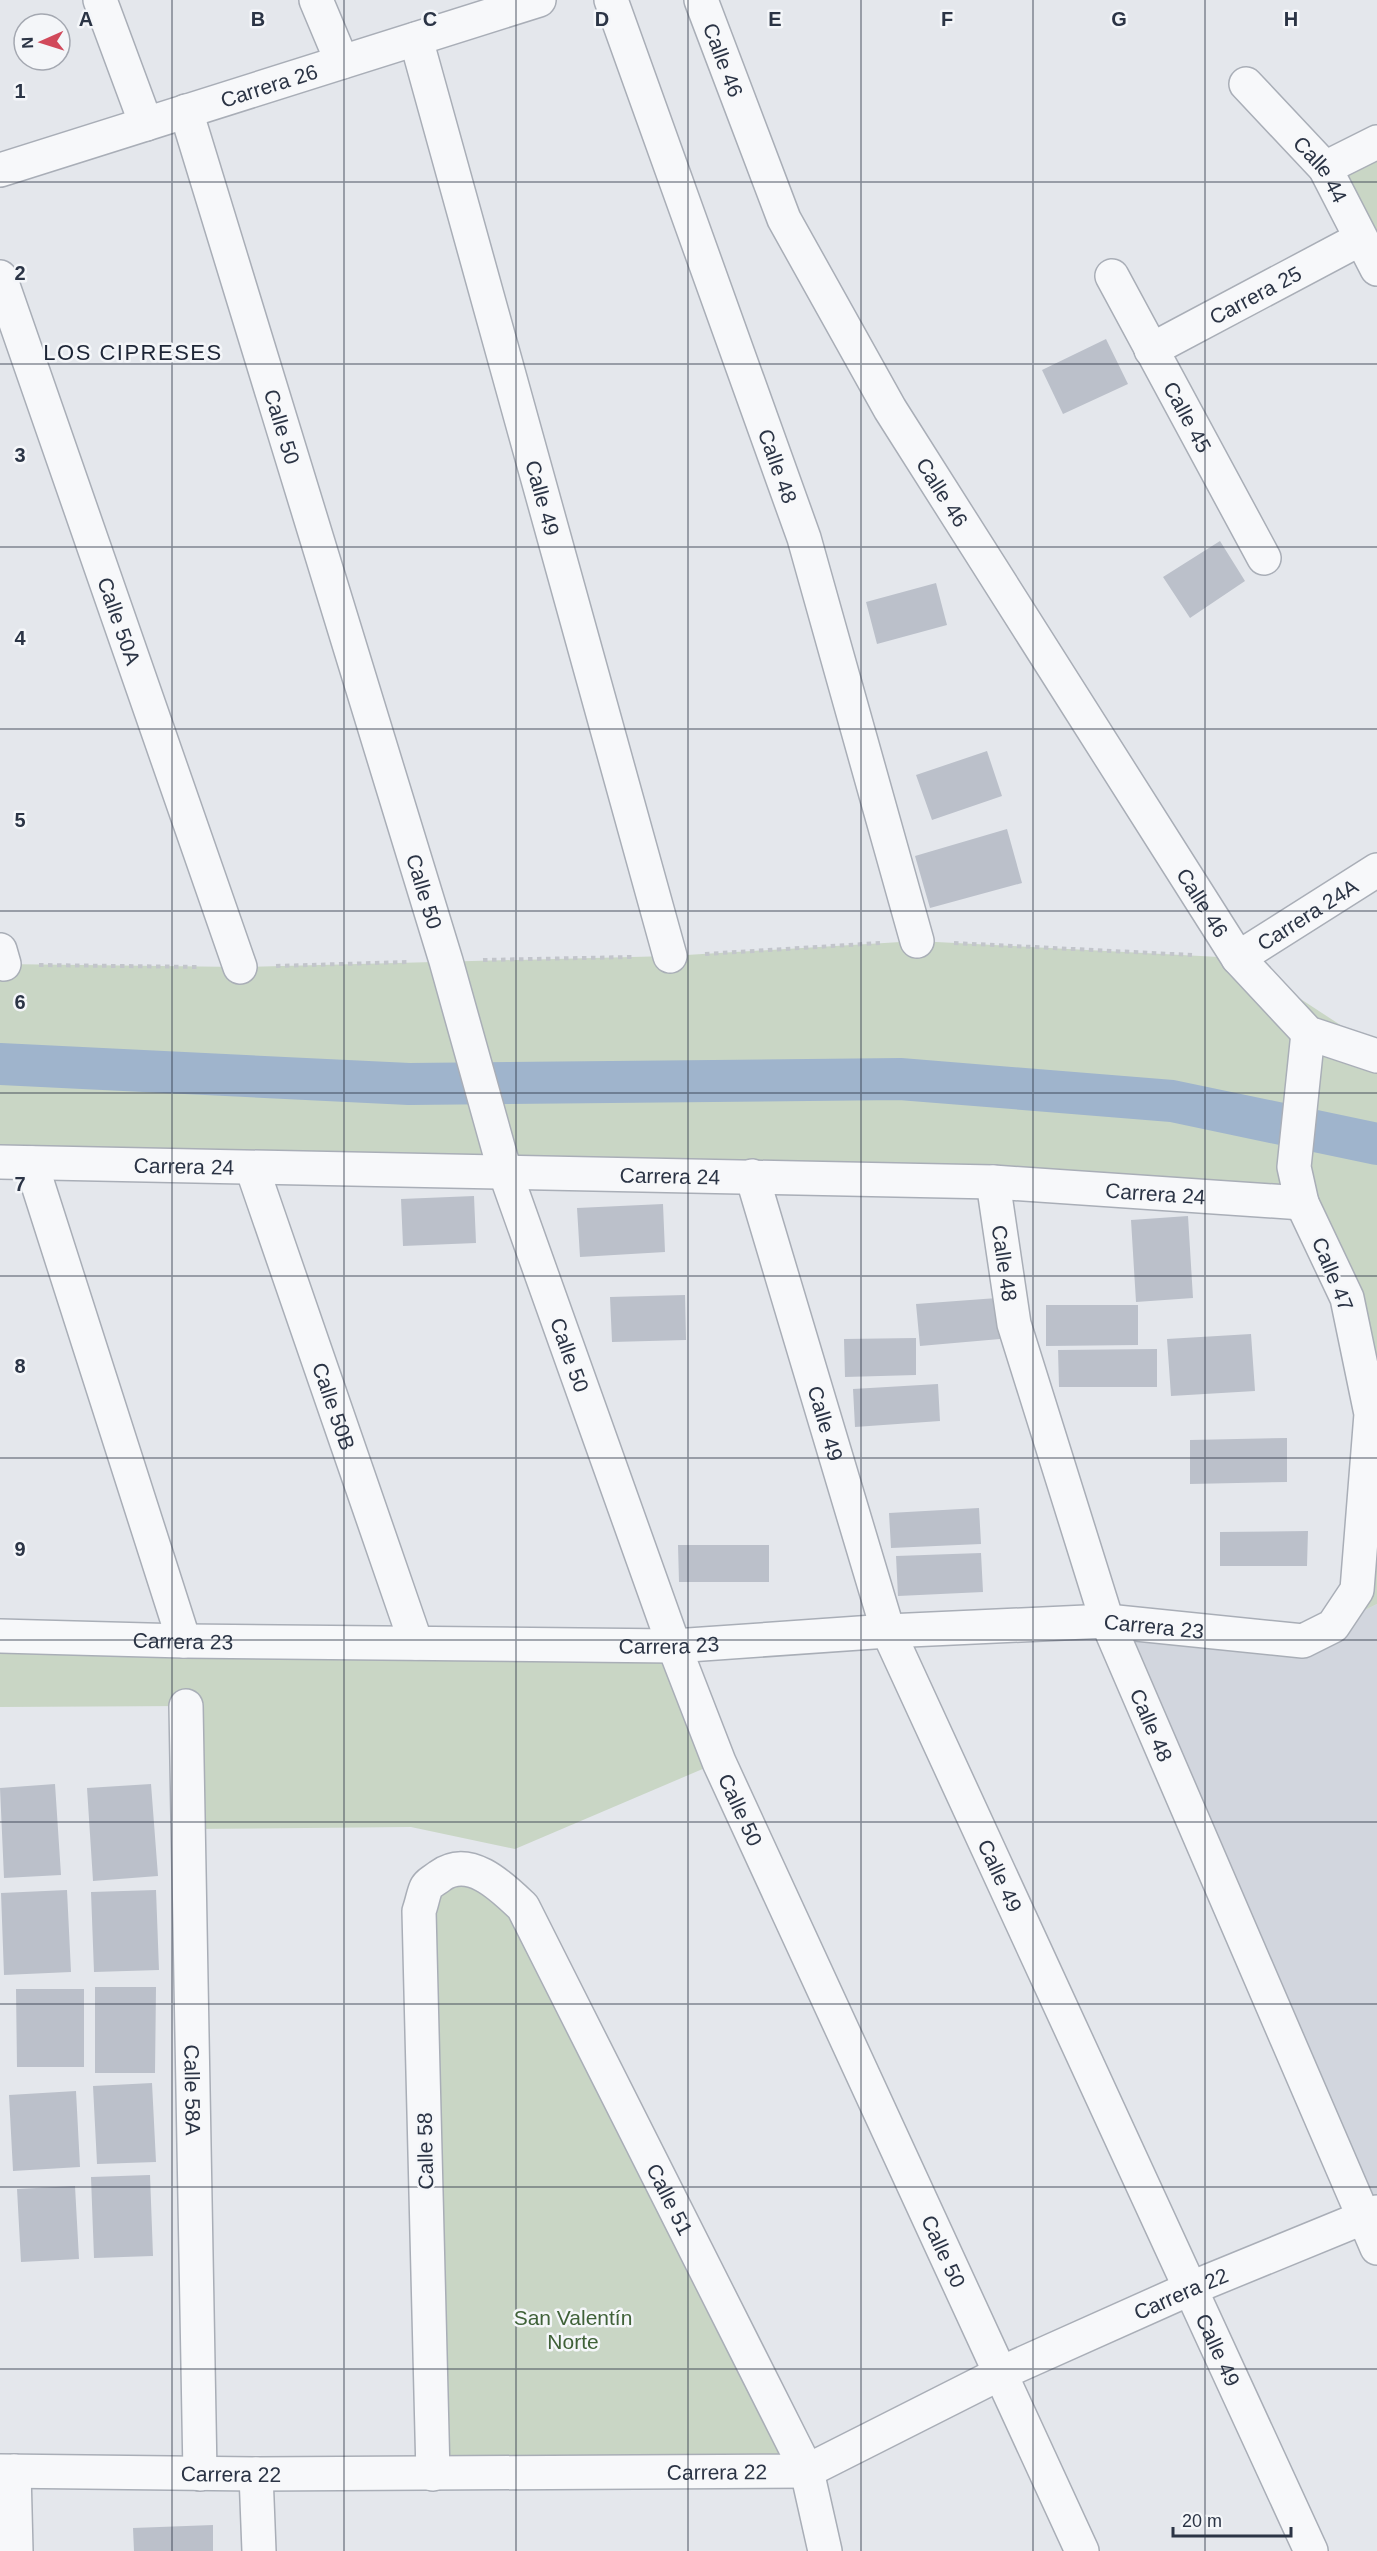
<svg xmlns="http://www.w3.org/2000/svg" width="1377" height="2551" font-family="Arial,sans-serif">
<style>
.built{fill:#d2d6de}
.green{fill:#c9d6c5}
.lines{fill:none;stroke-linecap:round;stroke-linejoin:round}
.canal{stroke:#9fb4cc;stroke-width:42}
.building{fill:#bbc0ca}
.minor-casing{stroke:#a9aeb7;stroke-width:36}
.path{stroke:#c2c5cb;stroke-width:4;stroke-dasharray:4.5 4.5;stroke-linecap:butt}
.minor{stroke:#f7f8fa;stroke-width:33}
.grid{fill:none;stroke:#2b3445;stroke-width:1.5;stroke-opacity:0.55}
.labels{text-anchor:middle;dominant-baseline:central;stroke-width:5;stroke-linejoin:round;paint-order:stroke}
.street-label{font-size:21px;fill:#2b3445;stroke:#f4f6f9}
.park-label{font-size:21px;fill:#3f6138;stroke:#f4f6f9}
.neighbourhood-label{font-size:22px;letter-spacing:1.5px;fill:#1d2536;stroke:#f4f6f9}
.grid-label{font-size:20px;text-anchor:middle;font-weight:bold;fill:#2b3445;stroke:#f4f6f9;stroke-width:5;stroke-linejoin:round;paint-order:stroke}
</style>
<rect width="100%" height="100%" fill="#e4e7ec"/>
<path class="built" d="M1377,1604V2212L1107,1621L1303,1641Z"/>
<path class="green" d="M1377,143V262L1329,168Z
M917,941L1238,958L1377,1049V1604L1333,1626L1357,1590L1371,1414L1302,1203L0,1162V964L240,967L670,956Z
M0,1636L674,1646L719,1762L515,1849L411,1827L189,1829L186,1706L0,1707Z
M427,1886L502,1887L807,2471L433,2474Z"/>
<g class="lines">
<path class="canal" d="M0,1064L409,1084L900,1079L1172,1101L1377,1144"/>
</g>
<path class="building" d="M1106,339L1128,384L1063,414L1042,370Z
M1220,541L1245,581L1190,618L1163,577Z
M936,583L947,625L877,644L866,602Z
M987,751L1002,796L932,820L916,775Z
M1007,829L1022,883L930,908L915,856Z
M474,1196L476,1243L403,1246L401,1199Z
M663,1204L665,1252L580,1257L577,1208Z
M1188,1216L1193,1298L1136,1302L1131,1220Z
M685,1295L686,1340L612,1342L610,1297Z
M997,1298L1000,1339L920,1346L916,1304Z
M1046,1305H1138V1345L1046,1346Z
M1251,1334L1255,1391L1171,1396L1167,1339Z
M916,1338V1375L845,1377L844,1339Z
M1157,1349V1387H1059L1058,1350Z
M938,1384L940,1421L855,1427L853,1389Z
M1287,1438V1482L1190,1484V1440Z
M979,1508L981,1544L891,1548L889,1513Z
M1308,1531L1307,1566H1220V1532Z
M678,1545H769V1582H679Z
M981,1553L983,1592L898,1596L896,1556Z
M55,1784L61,1875L4,1878L0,1788Z
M151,1784L158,1876L93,1881L87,1788Z
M67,1890L71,1972L4,1975L1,1893Z
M156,1890L159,1970L94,1972L91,1892Z
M95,1987H156L155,2073H95Z
M16,1989H84V2067H17Z
M152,2083L156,2162L97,2164L93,2086Z
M76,2091L80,2167L13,2171L9,2095Z
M150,2175L153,2256L94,2258L91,2177Z
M75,2186L79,2259L21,2262L17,2189Z
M213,2525V2551H134L133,2528Z"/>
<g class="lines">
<defs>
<g id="minor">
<path d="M100,0L146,124"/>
<path d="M316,0L342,62"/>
<path id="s1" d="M611,0L804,538L917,941"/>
<path id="s2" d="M701,0L784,219L890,409L1238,958L1308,1033L1377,1056"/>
<path id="s3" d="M416,39L670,956"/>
<path id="s4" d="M1246,84L1325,168L1377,269"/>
<path id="s5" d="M186,111L446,961L505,1172L674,1646L719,1762L1082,2551"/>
<path d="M1325,168L1377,142"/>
<path id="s6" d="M0,170L539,0"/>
<path id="s7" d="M1112,276L1264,558"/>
<path id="s8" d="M0,277L240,967"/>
<path id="s9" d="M1151,350L1360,239"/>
<path d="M0,950L4,964"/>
<path id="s10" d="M1238,958L1377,870"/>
<path id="s11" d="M0,1162L993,1182L1302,1203L1294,1167L1308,1033"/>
<path d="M31,1163L184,1641"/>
<path id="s12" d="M252,1168L416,1643"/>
<path id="s13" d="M752,1176L888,1631L1311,2551"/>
<path id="s14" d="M993,1182L1014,1324L1107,1621L1377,2248"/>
<path id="s15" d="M0,1636L184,1641L674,1646L888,1631L1107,1621L1303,1641L1333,1626L1357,1590L1371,1414L1347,1298L1302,1203"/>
<path id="s16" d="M186,1706L200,2474"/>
<path id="s17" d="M0,2471L256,2474L807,2471L999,2374L1189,2289L1377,2212"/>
<path d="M14,2471L16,2551"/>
<path d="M256,2474L259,2551"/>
<path id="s18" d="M433,2474L419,1911C422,1903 423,1895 426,1888C428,1883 435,1880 440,1876C470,1854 503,1888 523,1907L807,2471L825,2551"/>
</g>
</defs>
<use href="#minor" class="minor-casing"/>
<path class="path" d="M954,943L1192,955
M705,954L880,943
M483,960L632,957
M39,965L200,967
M276,966L407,962"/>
<use href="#minor" class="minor"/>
</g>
<path class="grid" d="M172,0V2551M344,0V2551M516,0V2551M688,0V2551M861,0V2551M1033,0V2551M1205,0V2551M0,182H1377M0,364H1377M0,547H1377M0,729H1377M0,911H1377M0,1093H1377M0,1276H1377M0,1458H1377M0,1640H1377M0,1822H1377M0,2004H1377M0,2187H1377M0,2369H1377"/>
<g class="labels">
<g class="street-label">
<text stroke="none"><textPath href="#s2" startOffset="64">Calle 46</textPath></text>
<text stroke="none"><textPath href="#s6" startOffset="282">Carrera 26</textPath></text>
<text stroke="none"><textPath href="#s4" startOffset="114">Calle 44</textPath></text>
<text stroke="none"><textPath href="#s9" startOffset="118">Carrera 25</textPath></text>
<text stroke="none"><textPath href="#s7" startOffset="160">Calle 45</textPath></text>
<text stroke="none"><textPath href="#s5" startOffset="330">Calle 50</textPath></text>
<text stroke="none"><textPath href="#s1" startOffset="495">Calle 48</textPath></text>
<text stroke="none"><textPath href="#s2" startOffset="550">Calle 46</textPath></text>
<text stroke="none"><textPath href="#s3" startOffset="476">Calle 49</textPath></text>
<text stroke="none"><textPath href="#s8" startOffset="364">Calle 50A</textPath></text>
<text stroke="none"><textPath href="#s5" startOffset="816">Calle 50</textPath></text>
<text stroke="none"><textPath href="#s2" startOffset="1036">Calle 46</textPath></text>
<text stroke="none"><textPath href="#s10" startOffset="82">Carrera 24A</textPath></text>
<text stroke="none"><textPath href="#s11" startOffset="184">Carrera 24</textPath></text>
<text stroke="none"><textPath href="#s11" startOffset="670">Carrera 24</textPath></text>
<text stroke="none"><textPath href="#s11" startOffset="1156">Carrera 24</textPath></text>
<text stroke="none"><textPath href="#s14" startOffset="82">Calle 48</textPath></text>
<text transform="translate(1333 1274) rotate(68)">Calle 47</text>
<text stroke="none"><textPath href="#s5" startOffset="1302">Calle 50</textPath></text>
<text stroke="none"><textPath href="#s12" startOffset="252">Calle 50B</textPath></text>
<text stroke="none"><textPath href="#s13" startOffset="258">Calle 49</textPath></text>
<text stroke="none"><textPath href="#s15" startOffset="1155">Carrera 23</textPath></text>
<text stroke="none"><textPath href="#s15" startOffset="183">Carrera 23</textPath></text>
<text stroke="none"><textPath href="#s15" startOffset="669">Carrera 23</textPath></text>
<text stroke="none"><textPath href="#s14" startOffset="568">Calle 48</textPath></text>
<text stroke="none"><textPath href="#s5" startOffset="1788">Calle 50</textPath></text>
<text stroke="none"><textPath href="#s13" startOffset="744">Calle 49</textPath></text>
<text stroke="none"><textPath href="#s16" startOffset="384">Calle 58A</textPath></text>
<text transform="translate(425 2151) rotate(-91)">Calle 58</text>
<text stroke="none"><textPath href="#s18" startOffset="1030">Calle 51</textPath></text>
<text stroke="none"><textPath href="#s5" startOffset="2274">Calle 50</textPath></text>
<text stroke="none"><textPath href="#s17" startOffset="1221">Carrera 22</textPath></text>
<text stroke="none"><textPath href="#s13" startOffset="1266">Calle 49</textPath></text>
<text stroke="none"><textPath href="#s17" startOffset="717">Carrera 22</textPath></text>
<text stroke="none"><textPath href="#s17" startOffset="231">Carrera 22</textPath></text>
</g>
<g class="park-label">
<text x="573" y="2317">San Valentín<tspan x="573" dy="24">Norte</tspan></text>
</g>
<g class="neighbourhood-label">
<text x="133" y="352">LOS CIPRESES</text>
</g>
</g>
<g class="grid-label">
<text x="86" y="26">A</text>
<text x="258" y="26">B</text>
<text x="430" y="26">C</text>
<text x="602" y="26">D</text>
<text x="775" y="26">E</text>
<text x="947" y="26">F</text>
<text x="1119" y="26">G</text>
<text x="1291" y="26">H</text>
<text x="20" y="98">1</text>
<text x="20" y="280">2</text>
<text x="20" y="462">3</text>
<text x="20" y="645">4</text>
<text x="20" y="827">5</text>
<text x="20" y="1009">6</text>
<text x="20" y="1191">7</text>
<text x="20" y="1373">8</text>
<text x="20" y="1556">9</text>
</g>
<g transform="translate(42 42) rotate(267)"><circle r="28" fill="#f4f6f9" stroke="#a4a8b1" stroke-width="1.5"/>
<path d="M0-4.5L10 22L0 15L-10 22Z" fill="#d1495b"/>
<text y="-9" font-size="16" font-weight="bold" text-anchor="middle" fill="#2b3445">N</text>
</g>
<path d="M1173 2527v9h118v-9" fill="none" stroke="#2b3445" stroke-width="3"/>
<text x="1182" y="2527" font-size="18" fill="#2b3445" stroke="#f4f6f9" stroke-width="4.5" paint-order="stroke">20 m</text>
</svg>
